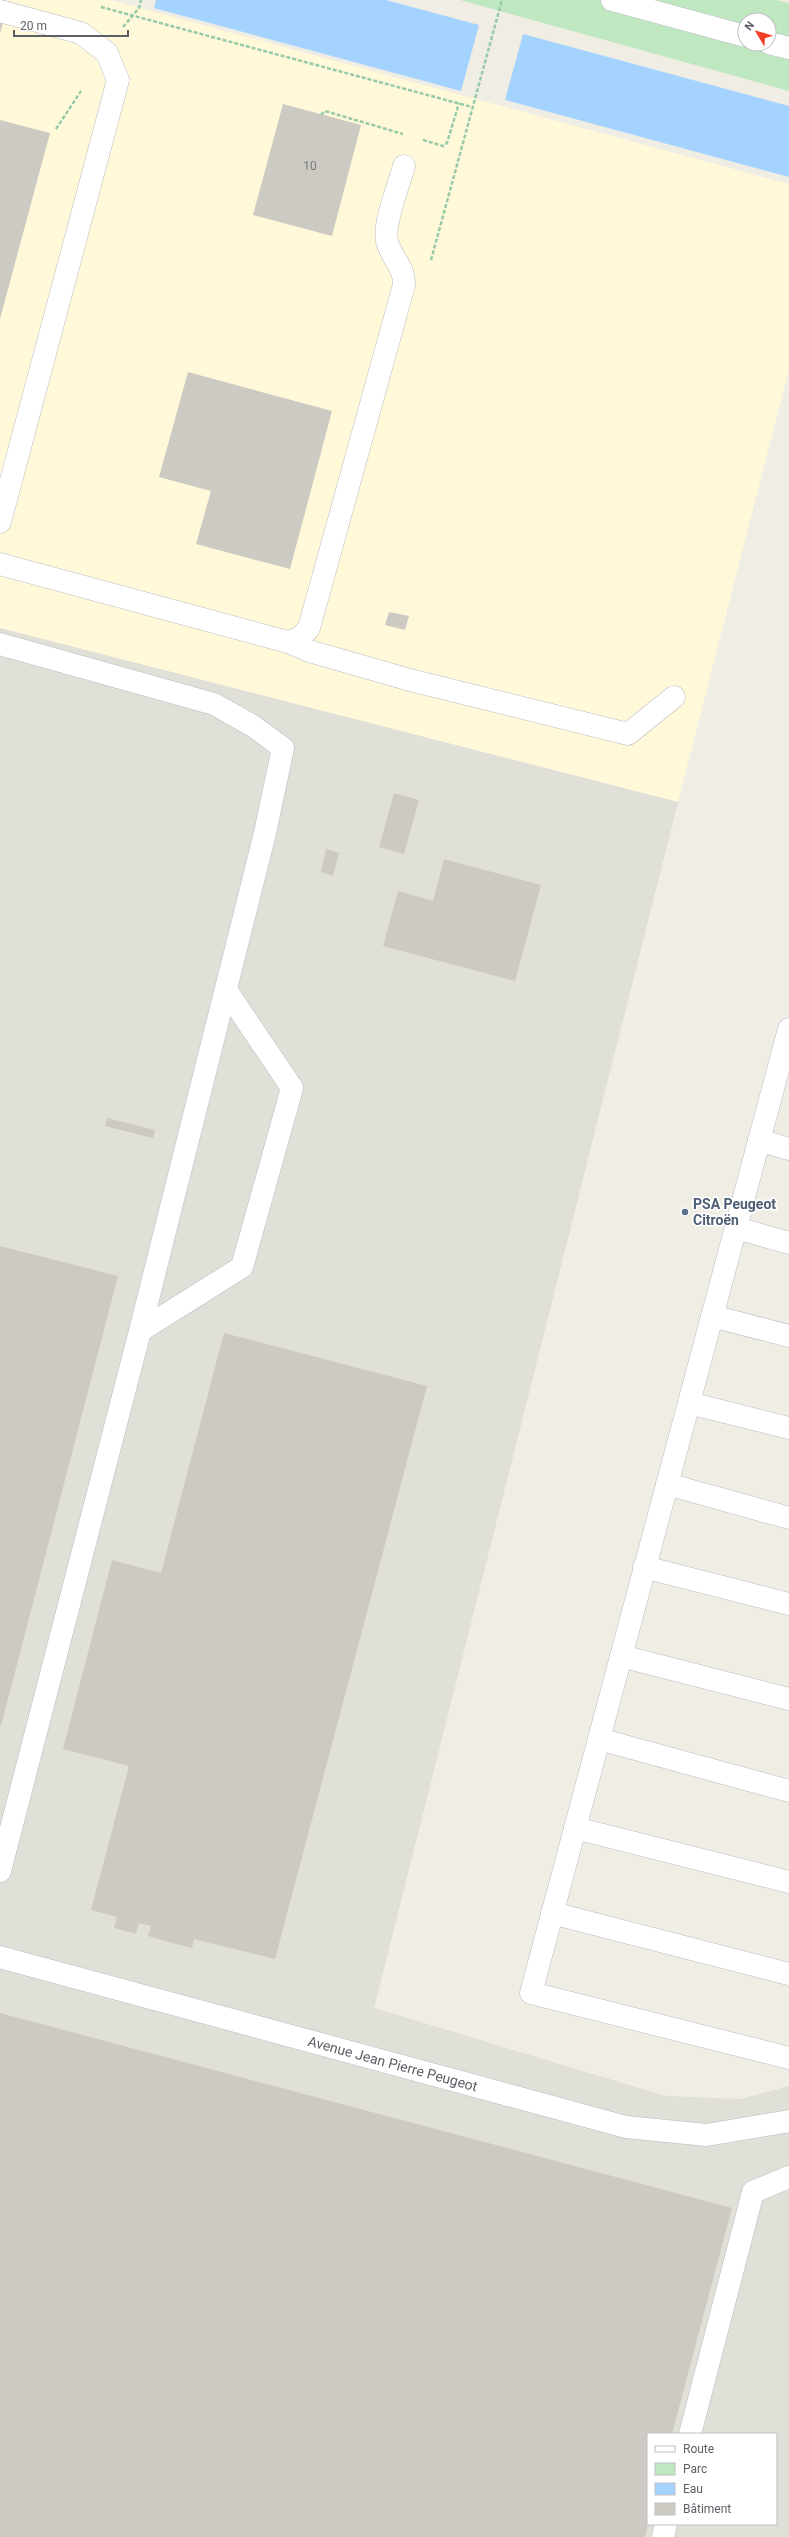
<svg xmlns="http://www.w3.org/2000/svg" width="789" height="2537" font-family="Roboto,sans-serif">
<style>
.commercial{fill:#fff8d9}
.industrial{fill:#e0dfd8;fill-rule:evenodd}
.green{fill:#bfe8c0;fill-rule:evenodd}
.water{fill:#a4d3ff}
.building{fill:#cccac3}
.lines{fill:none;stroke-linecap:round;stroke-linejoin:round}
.minor-casing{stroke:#b9bbc0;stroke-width:23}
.path{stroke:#97caa8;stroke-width:2.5;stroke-dasharray:4 2;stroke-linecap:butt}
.minor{stroke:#fff;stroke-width:22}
.service-dot{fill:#5c6f8a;stroke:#fff;stroke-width:1.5}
.labels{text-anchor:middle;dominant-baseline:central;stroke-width:3.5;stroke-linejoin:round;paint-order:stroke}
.number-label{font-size:12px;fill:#787a7c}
.service-label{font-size:14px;font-weight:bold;fill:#4e5e75;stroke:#fff;text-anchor:start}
.street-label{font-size:14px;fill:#5c5f65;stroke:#fff}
</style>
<rect width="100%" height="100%" fill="#efede4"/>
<path class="commercial" d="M0,0H111L789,184V369L678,802L0,628Z"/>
<path class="industrial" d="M0,628L678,802L374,2008L666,2096L741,2099L789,2086V2537H0ZM648,2434H776V2524H648Z"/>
<path class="green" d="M460,0H777L789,3V91ZM745,20H769V44H745Z"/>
<path class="water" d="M156,0H386L479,25L461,91L154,8Z
M523,34L789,106V177L505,100Z"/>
<path class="building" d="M0,22L3,23L0,33Z
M283,104L361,125L332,236L253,215Z
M0,120L50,133L0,319Z
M188,372L332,411L290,569L196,544L211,491L159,477Z
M389,612L409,616L405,630L385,625Z
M394,793L419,800L404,854L379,847Z
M326,849L339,853L333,876L321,872Z
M444,859L541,885L515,981L383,946L398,891L433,901Z
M107,1118L155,1130L153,1138L105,1126Z
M0,1246L118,1276L1,1726H0Z
M224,1333L427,1386L275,1959L194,1939L192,1948L169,1942L148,1936L151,1926L139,1923L136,1934L114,1928L117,1917L91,1910L129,1766L63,1749L112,1560L161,1573Z
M0,2013L732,2208L672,2434H648V2524L645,2537H0Z"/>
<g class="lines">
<defs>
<g id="minor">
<path d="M612,0L745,36"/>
<path d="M0,11L81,33L107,53L118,80L0,522"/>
<path d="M769,43L789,48"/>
<path d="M0,564L288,642L309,651L410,680L628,734L674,697"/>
<path d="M288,642L300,638L309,628L404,285C405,267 391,258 387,241C383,223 399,185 404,166"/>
<path d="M0,644L214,704L253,726L283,748L265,833L140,1331L0,1871"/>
<path d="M789,1029L531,1993L789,2058"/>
<path d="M759,1140L789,1149"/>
<path d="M736,1228L789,1243"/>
<path d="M712,1316L789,1336"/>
<path d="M140,1331L242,1267L292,1088L226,990"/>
<path d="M689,1403L789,1428"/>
<path d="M667,1484L789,1518"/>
<path d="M644,1567L789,1604"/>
<path d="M621,1656L789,1699"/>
<path d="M599,1739L789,1791"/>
<path d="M575,1828L789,1882"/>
<path d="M552,1913L789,1974"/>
<path id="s1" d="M0,1957L626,2127L707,2135L789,2121"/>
<path d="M690,2434L753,2192L789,2177"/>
<path d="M663,2537L666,2524"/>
</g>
</defs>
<use href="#minor" class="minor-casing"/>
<path class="path" d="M101,7L472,107
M123,27L139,8L141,0
M321,115L325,111L403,134
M56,129L81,91
M423,140L443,146L447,143L459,103
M431,260L502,0"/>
<use href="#minor" class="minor"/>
</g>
<circle class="service-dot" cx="685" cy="1212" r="4"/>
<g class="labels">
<g class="number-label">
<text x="310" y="166">10</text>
</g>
<g class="service-label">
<text x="693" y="1204">PSA Peugeot<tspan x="693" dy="16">Citroën</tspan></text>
</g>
<g class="street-label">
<text stroke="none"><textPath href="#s1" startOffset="407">Avenue Jean Pierre Peugeot</textPath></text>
</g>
</g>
<rect x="647" y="2433" width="130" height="92" fill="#ffffff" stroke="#bebfc1"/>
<rect x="655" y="2446" width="20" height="6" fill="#ffffff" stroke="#bebfc1"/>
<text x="683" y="2453" font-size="12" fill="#5c5f65">Route</text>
<rect x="655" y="2463" width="20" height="12" fill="#bfe8c0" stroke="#bebfc1"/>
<text x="683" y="2473" font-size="12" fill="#5c5f65">Parc</text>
<rect x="655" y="2483" width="20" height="12" fill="#a4d3ff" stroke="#bebfc1"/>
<text x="683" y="2493" font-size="12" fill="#5c5f65">Eau</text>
<rect x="655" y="2503" width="20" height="12" fill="#cccac3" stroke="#bebfc1"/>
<text x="683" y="2513" font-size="12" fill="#5c5f65">Bâtiment</text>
<g transform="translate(757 32) rotate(308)"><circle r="19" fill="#ffffff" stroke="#bebfc1"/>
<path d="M0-3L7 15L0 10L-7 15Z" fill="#f33f26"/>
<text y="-6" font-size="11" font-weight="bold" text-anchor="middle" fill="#5c5f65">N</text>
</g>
<path d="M14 30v6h114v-6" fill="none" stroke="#5c5f65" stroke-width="2"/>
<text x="20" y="30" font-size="12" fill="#5c5f65" stroke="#ffffff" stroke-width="3" paint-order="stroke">20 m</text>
</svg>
